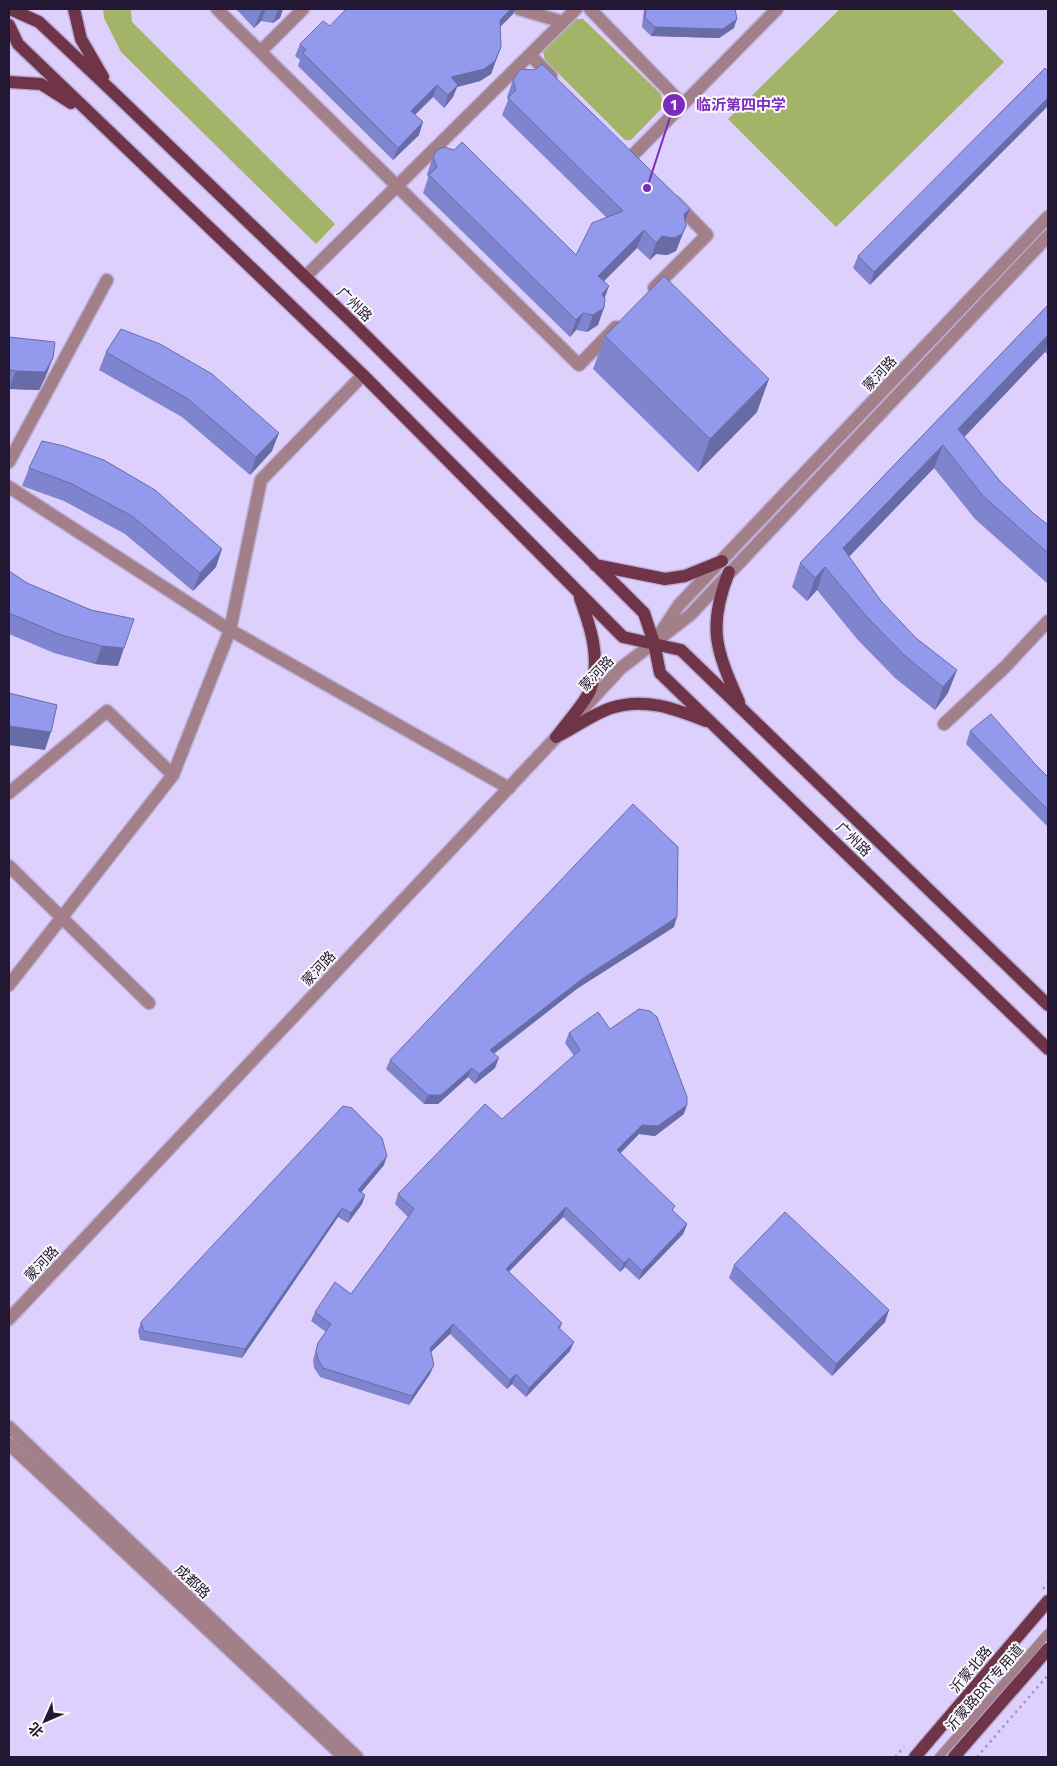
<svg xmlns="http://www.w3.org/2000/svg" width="1057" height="1766" font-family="'Open Sans','Noto Sans SC',sans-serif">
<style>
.green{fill:#a3b368}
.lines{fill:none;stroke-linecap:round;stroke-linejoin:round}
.service-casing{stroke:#bbafd8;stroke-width:10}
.minor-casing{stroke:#bbafd8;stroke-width:15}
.tertiary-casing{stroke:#bbafd8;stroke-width:15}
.primary-casing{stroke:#bbafd8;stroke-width:15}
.path{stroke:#a195bc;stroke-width:2.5;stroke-dasharray:2.5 4;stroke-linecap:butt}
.service{stroke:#a27f89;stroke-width:8}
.minor{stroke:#a27f89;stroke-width:12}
.tertiary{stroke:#a27f89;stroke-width:12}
.primary{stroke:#703449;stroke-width:12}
.wall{fill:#7e84cd}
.shaded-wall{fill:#676ca7}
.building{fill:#939aee;stroke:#676ca7}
.labels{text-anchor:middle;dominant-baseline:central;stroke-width:4;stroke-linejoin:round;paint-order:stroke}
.street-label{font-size:14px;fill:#221833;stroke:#f9f9f9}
.leader{fill:none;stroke:#7b2cbf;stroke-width:2}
.callout-dot{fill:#7b2cbf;stroke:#f9f9f9;stroke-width:2}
.mark-label{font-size:15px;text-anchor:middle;font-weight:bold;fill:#fff}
.callout-label{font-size:15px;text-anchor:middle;font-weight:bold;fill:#7b2cbf;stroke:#f9f9f9;stroke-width:4;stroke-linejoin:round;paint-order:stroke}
</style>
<rect width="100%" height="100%" fill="#ddd0fc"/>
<path class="green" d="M103,9H131L132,22L335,224L316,244L121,52L104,18Z
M840,9H951L1004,62L836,227L728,119Z
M574,19H583L661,94L663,107L631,140H625L545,60L543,51Z"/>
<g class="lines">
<defs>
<path id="service" d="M939,1757L1048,1633"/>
<path id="minor" d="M217,9L579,365L616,327
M519,9L563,22
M590,9L682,104
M261,51L303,9
M530,55L551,76
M631,157L777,9
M305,277L576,9
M654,288L707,235L675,202
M9,462L107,280
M9,487L230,630L509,788
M944,724L1005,667L1048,621
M9,793L107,711L173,775
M9,866L149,1003
M9,985L173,775L230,630L261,480L363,375"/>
<path id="tertiary" d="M661,632L679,605L1048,217
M583,709L621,668L690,615L1048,236
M9,1319L564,729
M9,1427L357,1757
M9,1444L344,1757"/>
<path id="primary" d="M10,9L39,22L113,92L351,321L644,613L654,643L660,673L1048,1049
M74,9L81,39L103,77
M9,25L18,44L363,375L623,637L681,650L1048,1005
M9,82L41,84L71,103
M595,565L665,579L685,576L722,561
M729,572C707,627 716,650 739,702
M558,735C567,722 587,701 591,688C601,657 590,626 580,598
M556,737C574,728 593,714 611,708C645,697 675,709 706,721
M915,1757L1048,1601
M954,1757L1048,1649"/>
</defs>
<use href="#service" class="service-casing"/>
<use href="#minor" class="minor-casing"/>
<use href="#tertiary" class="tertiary-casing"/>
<use href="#primary" class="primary-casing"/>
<path class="path" d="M1043,1589L1048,1583
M895,1757L904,1747
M977,1757L1048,1675"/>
<use href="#service" class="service"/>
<use href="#minor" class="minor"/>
<use href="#tertiary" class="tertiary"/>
<use href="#primary" class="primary"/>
</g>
<path class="wall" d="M236,9H283L280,18L273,23L261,21L254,28Z
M644,9H735L734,28L719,38L651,36L642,27Z
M513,14L500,27L501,47L491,74L480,81L457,87L453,97L444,108L433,97L415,114L419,135L393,160L298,66L300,60L295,56L300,44L330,26Z
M1048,72L870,285L853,268L858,256Z
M513,80L690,209L685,221L679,243L676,251L667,255L656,254L650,260L637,248L604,281V299L598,325L587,332L576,330L570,337L423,193L428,178L427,174L433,157L576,255L606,217L502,115L508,100L507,97Z
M1048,305V355L1045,352L964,437L999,480L1033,513L1048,525V584L975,519L934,468L849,557L948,693L935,710L895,678L857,639L817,590L807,601L792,587L800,563Z
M121,329L272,451L250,475L182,417L99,370L106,352Z
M605,336L757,412L698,472L593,369Z
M9,337L46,376L39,390L9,389Z
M29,468L155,490L216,567L193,591L125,534L64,501L22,486Z
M9,571L27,583L91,610L118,666L95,664L54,653L9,634Z
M970,731L1035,764L1048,777V827L966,744Z
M674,927L578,988L494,1054L495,1068L475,1084L468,1077L438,1104H424L386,1069L390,1060Z
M610,1029L684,1114L655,1136L639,1134L620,1153L673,1212L687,1224L683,1234L639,1280L625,1267L620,1272L563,1217L509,1272L562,1323L560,1329L570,1351L526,1397L512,1384L507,1389L450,1334L431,1352L430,1374L409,1405L320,1377L314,1368L313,1360L318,1343L326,1332L311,1321L315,1312L351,1294L408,1217L395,1204L398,1194L502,1119L574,1056L565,1043L569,1033Z
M384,1165L361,1192L365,1195L362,1204L348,1223L338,1217L242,1358L140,1340L138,1331L141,1322Z
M734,1265L889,1310L885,1322L832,1376L729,1278Z"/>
<path class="shaded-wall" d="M263,9H266L261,21L254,28L261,11Z
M278,9H283L280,18L273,23Z
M511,9H515L513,14L495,32L500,20Z
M737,19L734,28L719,38L651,36L655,27Z
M501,47L491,74L480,81L457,87L453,97L444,108L448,95L451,77Z
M437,85L433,97L407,123L411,111Z
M1048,98V106L870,285L874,272Z
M423,122L419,135L393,160L398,148Z
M690,209L683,226L684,214Z
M686,226L676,251L667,255L656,254L650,260L656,243L662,236Z
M644,230L637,248L592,293L598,276Z
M609,286L603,303L602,294Z
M604,308L598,325L587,332L593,315Z
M583,313L576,330L570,337L576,320Z
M1048,335V345L1045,352L950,452L958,429Z
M53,358L46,376L39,390L9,389L16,371Z
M769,379L757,412L698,472L710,439Z
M279,433L272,451L250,475L256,457Z
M943,445L934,468L835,571L843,548Z
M222,549L216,567L193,591L200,573Z
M825,567L817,590L807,601L815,578Z
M102,646L124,648L118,666L95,664Z
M957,670L948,693L935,710L943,687Z
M9,726L51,732L45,750L9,745Z
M677,917L674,927L578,988L486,1059L490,1050L582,979Z
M499,1058L495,1068L475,1084L479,1074Z
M472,1068L468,1077L438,1104H424L428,1095Z
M687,1105L684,1114L655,1136L639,1134L614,1160L617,1150L642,1125Z
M387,1156L384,1165L355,1200L358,1190Z
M365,1195L362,1204L348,1223L351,1213Z
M566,1207L563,1217L502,1278L506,1269Z
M342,1208L338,1217L242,1358L245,1349Z
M687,1224L683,1234L639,1280L642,1271Z
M629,1258L625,1267L620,1272L624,1263Z
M889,1310L885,1322L832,1376L836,1364Z
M453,1324L450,1334L426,1357L430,1348Z
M574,1342L570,1351L526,1397L529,1388Z
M434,1365L430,1374L409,1405L412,1396Z
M516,1374L512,1384L507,1389L510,1380Z"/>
<path class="building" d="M346,9H511L500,20L501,47L495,61L484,69L451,77L458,85L448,95L437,85L411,111L423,122L398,148L303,53L306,50L300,44L323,21L330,26Z
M646,9H735L737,19L723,29L655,27L645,18Z
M542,64L690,209L684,214L686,226L682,234L674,238L662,236L656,243L644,230L598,276L609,286L602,294L605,299L604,308L593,315L583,313L576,320L429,175L437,167L433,157L437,150L444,147L454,150L462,142L576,255L592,223L623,211L508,98L516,90L513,80L520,69L535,70Z
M1045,68L1048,72V98L874,272L858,256Z
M664,276L769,379L710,439L605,336Z
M1048,305V335L958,429L999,480L1033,513L1048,525V553L983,496L943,445L843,548L881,601L916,638L957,670L943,687L904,655L866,616L825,567L815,578L800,563Z
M121,329L160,344L212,374L279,433L256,457L188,399L106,352Z
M9,337L55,342L53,358L45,372L16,371L9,370Z
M42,441L64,446L104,460L155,490L222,549L200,573L132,516L70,483L29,468Z
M9,571L27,583L91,610L134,619L124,648L102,646L61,635L9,613Z
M9,693L57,705L51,732L9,726Z
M991,714L1035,764L1048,777V810L970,731Z
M633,804L678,847L677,917L582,979L490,1050L499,1058L479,1074L472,1068L441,1095H428L390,1060Z
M639,1009L650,1011L657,1017L687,1097V1105L658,1126L642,1125L617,1150L675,1206L672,1210L687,1224L642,1271L629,1258L624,1263L566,1207L506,1269L562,1323L558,1327L574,1342L529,1388L516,1374L510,1380L453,1324L430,1348L434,1365L412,1396L323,1368L318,1359L316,1351L318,1343L331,1324L315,1312L335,1282L351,1294L414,1209L398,1194L485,1104L502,1119L580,1050L569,1033L598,1012L610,1029Z
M343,1106L352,1108L382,1138L387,1156L358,1190L365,1195L351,1213L342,1208L245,1349L144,1331L141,1322Z
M785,1212L889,1310L836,1364L734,1265Z"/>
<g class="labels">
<g class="street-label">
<text transform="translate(355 304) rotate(44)">广州路</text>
<text transform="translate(879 373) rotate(-47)">蒙河路</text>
<text transform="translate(596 673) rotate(-46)">蒙河路</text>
<text transform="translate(854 839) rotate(44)">广州路</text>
<text transform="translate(318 968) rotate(-47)">蒙河路</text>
<text transform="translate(41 1263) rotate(-47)">蒙河路</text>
<text transform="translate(193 1581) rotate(43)">成都路</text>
<text transform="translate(970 1669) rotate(-50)">沂蒙北路</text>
<text transform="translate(984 1687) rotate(-49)">沂蒙路BRT专用道</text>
</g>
</g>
<path class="leader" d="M647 188L674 105"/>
<g class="callout-dot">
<circle cx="647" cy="188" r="5"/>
<circle cx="674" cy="105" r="12"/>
</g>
<g class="mark-label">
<text x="674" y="110">1</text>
</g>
<g class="callout-label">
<text x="741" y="110">临沂第四中学</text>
</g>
<rect width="1057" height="1766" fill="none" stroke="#221833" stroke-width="20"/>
<g transform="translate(45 1721) rotate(225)" stroke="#f9f9f9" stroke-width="4" paint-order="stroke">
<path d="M0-4L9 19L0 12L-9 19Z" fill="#221833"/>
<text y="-8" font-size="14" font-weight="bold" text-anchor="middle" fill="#221833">北</text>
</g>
</svg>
